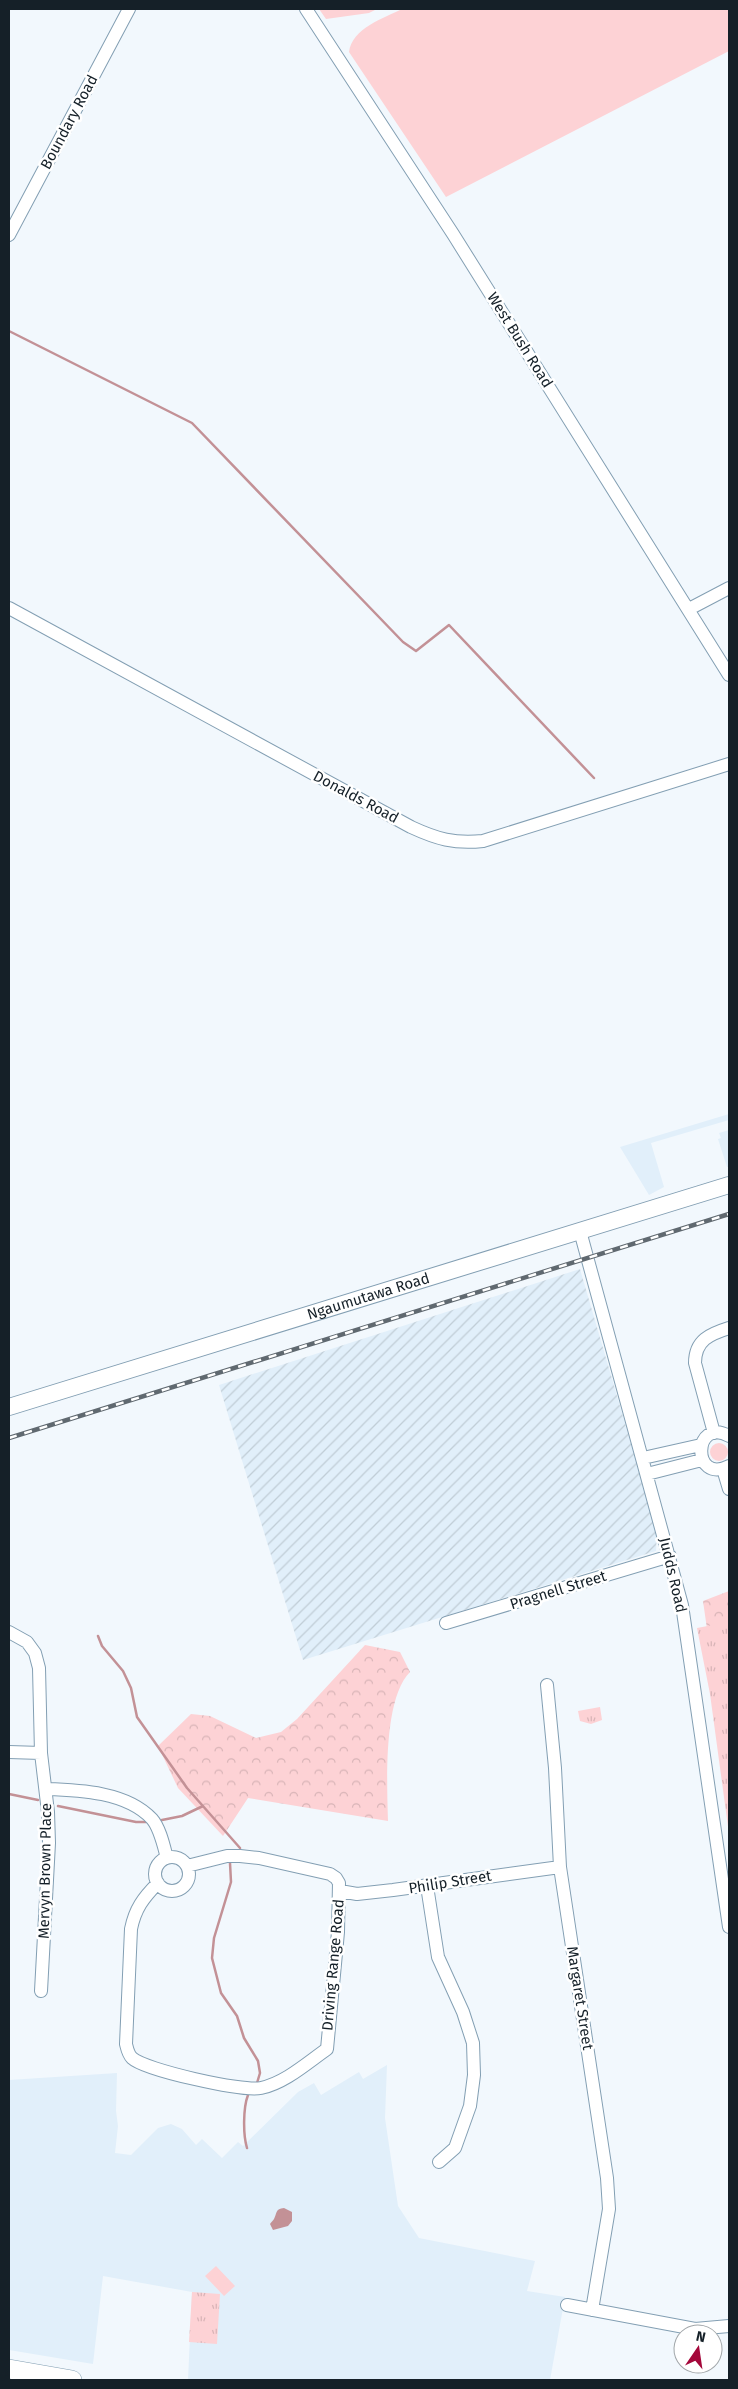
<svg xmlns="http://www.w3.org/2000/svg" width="738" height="2389" font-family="'Fira Sans',sans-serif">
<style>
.built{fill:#e1effa}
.industrial{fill:url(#industrial-furrows)}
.green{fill:#fdd2d5}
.forest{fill:url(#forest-crowns)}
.park{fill:url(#park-tufts)}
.water{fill:#c39196}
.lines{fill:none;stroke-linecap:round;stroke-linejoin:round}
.stream{stroke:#c39196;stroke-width:2.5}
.minor-casing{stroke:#839fb3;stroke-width:14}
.major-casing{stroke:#839fb3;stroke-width:18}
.highway-casing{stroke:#839fb3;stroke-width:20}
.minor{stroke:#fff;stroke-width:12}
.major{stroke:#fff;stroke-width:16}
.highway{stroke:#fff;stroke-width:19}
.rail-casing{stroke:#606970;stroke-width:4.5}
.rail{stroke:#fff;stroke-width:2.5;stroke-dasharray:8;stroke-linecap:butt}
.labels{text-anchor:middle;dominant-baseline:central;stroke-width:5;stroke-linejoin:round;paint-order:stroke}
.street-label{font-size:15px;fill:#152028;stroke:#fff}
</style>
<defs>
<pattern id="industrial-furrows" width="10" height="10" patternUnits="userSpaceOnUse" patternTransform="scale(1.25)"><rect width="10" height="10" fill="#e1effa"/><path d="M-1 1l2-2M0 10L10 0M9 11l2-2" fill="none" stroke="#c0cdd6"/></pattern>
<pattern id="forest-crowns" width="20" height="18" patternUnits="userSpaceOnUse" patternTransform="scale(1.25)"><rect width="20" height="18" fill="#fdd2d5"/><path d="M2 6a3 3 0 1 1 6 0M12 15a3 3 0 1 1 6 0" fill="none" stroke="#d8b4b7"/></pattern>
<pattern id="park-tufts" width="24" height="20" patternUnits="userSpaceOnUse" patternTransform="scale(1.25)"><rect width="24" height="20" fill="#fdd2d5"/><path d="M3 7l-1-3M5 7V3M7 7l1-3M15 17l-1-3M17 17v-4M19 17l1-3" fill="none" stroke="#d8b4b7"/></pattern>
</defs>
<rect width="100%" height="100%" fill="#f2f8fd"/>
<path class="built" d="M729,1114V1120L651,1143L664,1187L649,1195L620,1147Z
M729,1130V1167H727L718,1139L721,1138L719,1133Z
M387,2065L385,2118L398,2206L419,2238L535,2261L527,2291L565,2297L550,2380H188L192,2292L103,2276L93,2364L9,2350V2080L117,2073L116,2111L118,2126L115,2153L131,2155L158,2128L171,2124L182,2129L196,2145L202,2139L222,2158L238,2142L243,2146L298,2092L314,2083L321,2095L359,2072L363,2079Z"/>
<path class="industrial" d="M580,1269L657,1533L656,1551L303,1660L219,1385Z"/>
<path class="green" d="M319,9H377L369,13L326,19Z
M402,9H729V51L446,197L349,52C352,28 384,18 402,9Z
M710 1452a9 9 0 1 1 18 0a9 9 0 1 1-18 0Z
M216,2266L235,2286L224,2296L205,2276Z"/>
<path class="forest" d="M729,1591V1707L709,1643L703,1601Z
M365,1645L400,1652L410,1672C383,1699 387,1783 388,1821L248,1798L223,1836L178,1788L158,1746L191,1714L210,1716L256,1738L281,1732L297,1719Z"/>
<path class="park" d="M729,1622V1834L710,1694L697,1628Z
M600,1707L602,1720L591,1724L580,1721L578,1711Z
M192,2292L220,2294L217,2344L189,2342Z"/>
<path class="water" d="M284,2208L292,2212V2221L288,2226L273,2230L270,2224C271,2222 273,2221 274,2219C277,2213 275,2209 284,2208Z"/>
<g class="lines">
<path class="stream" d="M9,331L192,423L403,642L416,651L449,625L594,778
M98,1636L102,1646L123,1671L131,1688L137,1717L187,1788L240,1848
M9,1794L38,1800
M58,1806L136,1822H146
M162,1820L182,1816L203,1806
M230,1863L231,1882L214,1938L212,1958L221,1993L237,2016L244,2038L258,2061L260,2073L257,2083
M247,2148C243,2135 243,2108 248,2095"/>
<defs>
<path id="minor" d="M306,9L453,234L729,675
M9,235L129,9
M9,608L411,827C437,839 454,844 483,841L729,764
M689,609L729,588
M580,1231L682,1605L729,1927
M714,1433L695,1363C695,1340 710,1334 729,1328
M729,1436C693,1416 691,1485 729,1466
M643,1458L701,1445
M723,1469L729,1489
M647,1474L702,1460
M446,1623L670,1556
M9,1632L27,1642L35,1653L39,1668L41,1753L48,1812L49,1843L41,1991
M547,1685L555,1768L560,1867L607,2178L609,2209L592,2310
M9,1752L41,1753
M46,1789C80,1790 127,1792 152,1819C160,1828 164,1847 167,1858
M155 1874a17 17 0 1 1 34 0a17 17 0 1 1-34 0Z
M158,1883C143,1898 135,1909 131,1929L126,2044C127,2048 128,2054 132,2058C145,2070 243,2092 261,2088C285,2083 307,2063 327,2049L338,1932L339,1883L336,1878L330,1874L259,1858L240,1856H227L187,1866
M427,1886L438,1957L463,2012L473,2043L474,2075L470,2106L455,2148L439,2162
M340,1891L357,1894L393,1890L560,1867
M567,2305L695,2329L729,2326"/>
<g id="major">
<path id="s1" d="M9,1407L729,1185"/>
</g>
<path id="highway" d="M9,2369L72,2380"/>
</defs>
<use href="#minor" class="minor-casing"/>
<use href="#major" class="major-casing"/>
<use href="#highway" class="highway-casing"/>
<use href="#minor" class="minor"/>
<use href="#major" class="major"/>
<use href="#highway" class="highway"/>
<defs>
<path id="rail" d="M9,1438L729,1214"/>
</defs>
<use href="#rail" class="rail-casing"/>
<use href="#rail" class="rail"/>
</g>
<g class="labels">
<g class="street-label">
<text transform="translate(69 122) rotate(-62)">Boundary Road</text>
<text transform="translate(520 340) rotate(58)">West Bush Road</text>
<text transform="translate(356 797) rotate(28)">Donalds Road</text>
<text stroke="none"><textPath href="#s1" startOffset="376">Ngaumutawa Road</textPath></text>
<text transform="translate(673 1575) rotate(77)">Judds Road</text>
<text transform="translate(558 1590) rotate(-17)">Pragnell Street</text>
<text transform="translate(45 1871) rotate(-89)">Mervyn Brown Place</text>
<text transform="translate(450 1882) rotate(-9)">Philip Street</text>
<text transform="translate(333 1965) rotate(-85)">Driving Range Road</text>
<text transform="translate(580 1998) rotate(81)">Margaret Street</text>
</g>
</g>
<rect width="738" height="2389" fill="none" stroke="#152028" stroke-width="20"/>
<g transform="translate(698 2349) rotate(13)"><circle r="24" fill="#ffffff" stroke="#a1a6a9"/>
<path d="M0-4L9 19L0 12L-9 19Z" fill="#a4073a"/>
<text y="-8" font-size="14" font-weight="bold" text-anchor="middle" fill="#152028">N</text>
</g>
</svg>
